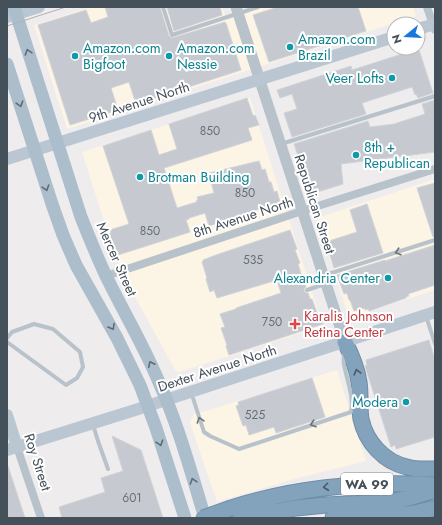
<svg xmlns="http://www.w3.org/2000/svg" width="442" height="525" font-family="Jost,sans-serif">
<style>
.commercial{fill:#fcf4e4}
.building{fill:#c6cad0;stroke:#d0d3d8}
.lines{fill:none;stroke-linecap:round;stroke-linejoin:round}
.motorway-casing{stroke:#6f8da8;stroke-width:17}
.service{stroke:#b8c2ca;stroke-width:4}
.minor{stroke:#b8c2ca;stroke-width:8}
.tertiary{stroke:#b8c2ca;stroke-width:11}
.secondary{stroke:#bac6d1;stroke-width:12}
.primary{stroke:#acbecc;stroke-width:13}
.motorway{stroke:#83a2bc;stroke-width:15}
.tram{stroke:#afb2b7;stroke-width:1}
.motorway-bridge-casing{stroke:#6f8da8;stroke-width:17;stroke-linecap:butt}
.motorway-bridge{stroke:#83a2bc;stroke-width:15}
.oneway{stroke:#5f6c76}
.oneway2{stroke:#68737c}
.oneway3{stroke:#4b5964}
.culture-dot{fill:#0f9aa8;stroke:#fff;stroke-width:1.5}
.health-dot{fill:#e0444e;stroke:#fff;stroke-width:1.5}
.labels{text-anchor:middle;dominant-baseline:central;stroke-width:4;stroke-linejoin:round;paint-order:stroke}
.number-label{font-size:12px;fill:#656f78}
.shield{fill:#fff;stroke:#7d858c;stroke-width:1}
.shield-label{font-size:13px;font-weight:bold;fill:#45515a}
.culture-label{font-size:14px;fill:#0d838f;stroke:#fff;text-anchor:start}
.street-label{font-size:14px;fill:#45515a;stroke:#fff}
.health-label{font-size:14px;fill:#be3a42;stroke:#fff;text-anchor:start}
</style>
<rect width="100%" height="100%" fill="#efeced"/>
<path class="commercial" d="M90,7H222L227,20L251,12L250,7H413L416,16L67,129L34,25Z
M250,98L323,326L179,372L175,370L128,284L115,256L82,152Z
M435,179V290L349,318L317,218Z
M337,370L366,461L294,479L217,502L190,423L193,415Z"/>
<path class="building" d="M105,7H160L169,36L172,38L225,22V23H226L241,70L136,104L129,82L111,88L118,110L70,125L38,25L86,10L91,23L108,17Z
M167,7H220L222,15L174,31Z
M278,7H358L366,31L269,62L253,15Z
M418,47L433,93L418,98L416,94L415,95L412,87L362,103L366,114L292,137L284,113L297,109L292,94L280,98L277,90L351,66L352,70L405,53V51L414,48H418Z
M247,98L253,116L255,115L259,125L248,128L252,140L164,168L177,208L197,202L196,201L198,200L197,197L214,193L209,173L259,161L262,170L265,169L269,182H271L274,192L277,191L280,202L209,226L205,213L189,218V219L186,220L190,232L118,255L114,244H111L108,234L111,233L110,230L129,224L103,146L151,130L159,155L177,149L169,124Z
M435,100V152L341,164L343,184L311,194L294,144L368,121L370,127L394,124L425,114L422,104Z
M435,183V237H433L417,188Z
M367,204L383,253L334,268L326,242L357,232L350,210Z
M290,230L297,249L295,250L300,263L298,264L304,284H305L306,287L304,289V291L306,293H308L310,299H312L317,313H319L323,324L229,355L226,346L227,345L221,328L225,327L220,314L236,309V308L281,293L277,280L217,298L214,290L210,292L206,279L207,278L202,262L203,261V260L216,255Z
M435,245V285L408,294L409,296L406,297V298L369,311L368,309L365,310V308L354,311L350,300H349L347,293L344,294L337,275L385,260V261Z
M429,340L435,360V437L396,449L395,445L391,447L365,366L367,365L366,360Z
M312,378L325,417L276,433L274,427L249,435L246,425L243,426L236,406L239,405L238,402Z
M112,436L141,450L163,518H62L59,507L105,492L101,478L123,471Z
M7,466H8L25,518H7Z"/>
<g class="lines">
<defs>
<path id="motorway" d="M345,342C351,354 357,367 359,382C361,394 359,407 361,419C366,442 384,462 407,467C416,470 426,469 435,469
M231,508C297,487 366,481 435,485
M240,518L296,508L326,505L390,502L408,498L435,490
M333,518L383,517L415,513L435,508"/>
</defs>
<use href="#motorway" class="motorway-casing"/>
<path class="service" d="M163,7L172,35L258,7
M281,144L435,96
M325,275L435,240
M307,290L325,284
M426,316L435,344
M7,338L12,332L34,324L53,329L80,352L83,367L77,378L66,385L7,342
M191,392L204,432L210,436L239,449L351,412C354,396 347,381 344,365C343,361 344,356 344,352
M93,425L98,441L108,469"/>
<path class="minor" d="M427,7L435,30
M106,276L302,211L435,169
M17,447L41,518"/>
<path class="tertiary" d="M236,7L345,342"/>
<path class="secondary" d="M7,17L39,7
M418,29L435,24
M7,159L394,37
M7,415L17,447
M7,450L132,411L435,312"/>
<path class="primary" d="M14,7L81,217C89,237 97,257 106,276C123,311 143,344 158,380C178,424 191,472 205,518
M7,64L52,204L63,235L76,265L117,338L140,385L156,428L185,518"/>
<use href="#motorway" class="motorway"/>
<path class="tram" d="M7,26L66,7"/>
<defs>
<path id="motorway-bridge" d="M203,518L231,508"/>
</defs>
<use href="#motorway-bridge" class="motorway-bridge-casing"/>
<use href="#motorway-bridge" class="motorway-bridge"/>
</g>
<defs><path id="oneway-chevron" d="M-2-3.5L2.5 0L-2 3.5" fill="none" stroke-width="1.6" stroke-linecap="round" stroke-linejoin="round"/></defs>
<g class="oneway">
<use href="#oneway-chevron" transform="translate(28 52) rotate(-108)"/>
<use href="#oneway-chevron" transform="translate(20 104) rotate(72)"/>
<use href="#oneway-chevron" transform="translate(46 188) rotate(73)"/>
<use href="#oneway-chevron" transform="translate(112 327) rotate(61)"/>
<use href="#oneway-chevron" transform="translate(151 364) rotate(-116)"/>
<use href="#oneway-chevron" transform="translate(160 443) rotate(72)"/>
<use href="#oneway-chevron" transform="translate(193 481) rotate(-108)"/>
</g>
<g class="oneway2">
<use href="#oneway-chevron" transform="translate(398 252) rotate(162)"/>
<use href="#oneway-chevron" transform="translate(200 420) rotate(-108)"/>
<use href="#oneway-chevron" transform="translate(313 424) rotate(162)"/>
</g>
<g class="oneway3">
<use href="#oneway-chevron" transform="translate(357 372) rotate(-105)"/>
<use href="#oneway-chevron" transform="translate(326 487) rotate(173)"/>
</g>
<g class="culture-dot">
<circle cx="290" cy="47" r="4"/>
<circle cx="75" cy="56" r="4"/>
<circle cx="169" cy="56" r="4"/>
<circle cx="392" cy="78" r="4"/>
<circle cx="356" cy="155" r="4"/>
<circle cx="140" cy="177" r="4"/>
<circle cx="388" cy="278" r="4"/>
<circle cx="406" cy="402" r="4"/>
</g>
<path class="health-dot" d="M293 318h4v4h4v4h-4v4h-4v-4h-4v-4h4z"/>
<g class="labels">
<g class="number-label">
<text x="210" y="131">850</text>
<text x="245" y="193">850</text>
<text x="150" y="231">850</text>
<text x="253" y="260">535</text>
<text x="272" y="322">750</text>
<text x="255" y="415">525</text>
<text x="132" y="498">601</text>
</g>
<rect class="shield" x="341" y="473" width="52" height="22" rx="3"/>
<g class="shield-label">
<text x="367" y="484">WA 99</text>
</g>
<g class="culture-label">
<text x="298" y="39">Amazon.com<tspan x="298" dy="16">Brazil</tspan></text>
<text x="83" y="48">Amazon.com<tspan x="83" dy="16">Bigfoot</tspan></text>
<text x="177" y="48">Amazon.com<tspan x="177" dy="16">Nessie</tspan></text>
<text x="384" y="78" text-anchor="end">Veer Lofts</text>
<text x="364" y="147">8th +<tspan x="364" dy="16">Republican</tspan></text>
<text x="148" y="177">Brotman Building</text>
<text x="380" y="278" text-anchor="end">Alexandria Center</text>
<text x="398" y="402" text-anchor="end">Modera</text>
</g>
<g class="street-label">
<text transform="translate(139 102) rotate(-18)">9th Avenue North</text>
<text transform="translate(315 204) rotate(72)">Republican Street</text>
<text transform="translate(243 217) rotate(-18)">8th Avenue North</text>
<text transform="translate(117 259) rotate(66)">Mercer Street</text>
<text transform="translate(217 368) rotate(-18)">Dexter Avenue North</text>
<text transform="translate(38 462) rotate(72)">Roy Street</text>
</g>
<g class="health-label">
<text x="304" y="316">Karalis Johnson<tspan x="304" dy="16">Retina Center</tspan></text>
</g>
</g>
<rect width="442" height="525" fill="none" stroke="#45515a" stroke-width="16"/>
<g transform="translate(406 36) rotate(252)"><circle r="19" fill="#ffffff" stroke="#b5b9bd"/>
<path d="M0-3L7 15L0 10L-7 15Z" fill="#1878de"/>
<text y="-6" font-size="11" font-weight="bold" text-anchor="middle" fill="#45515a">N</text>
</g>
</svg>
